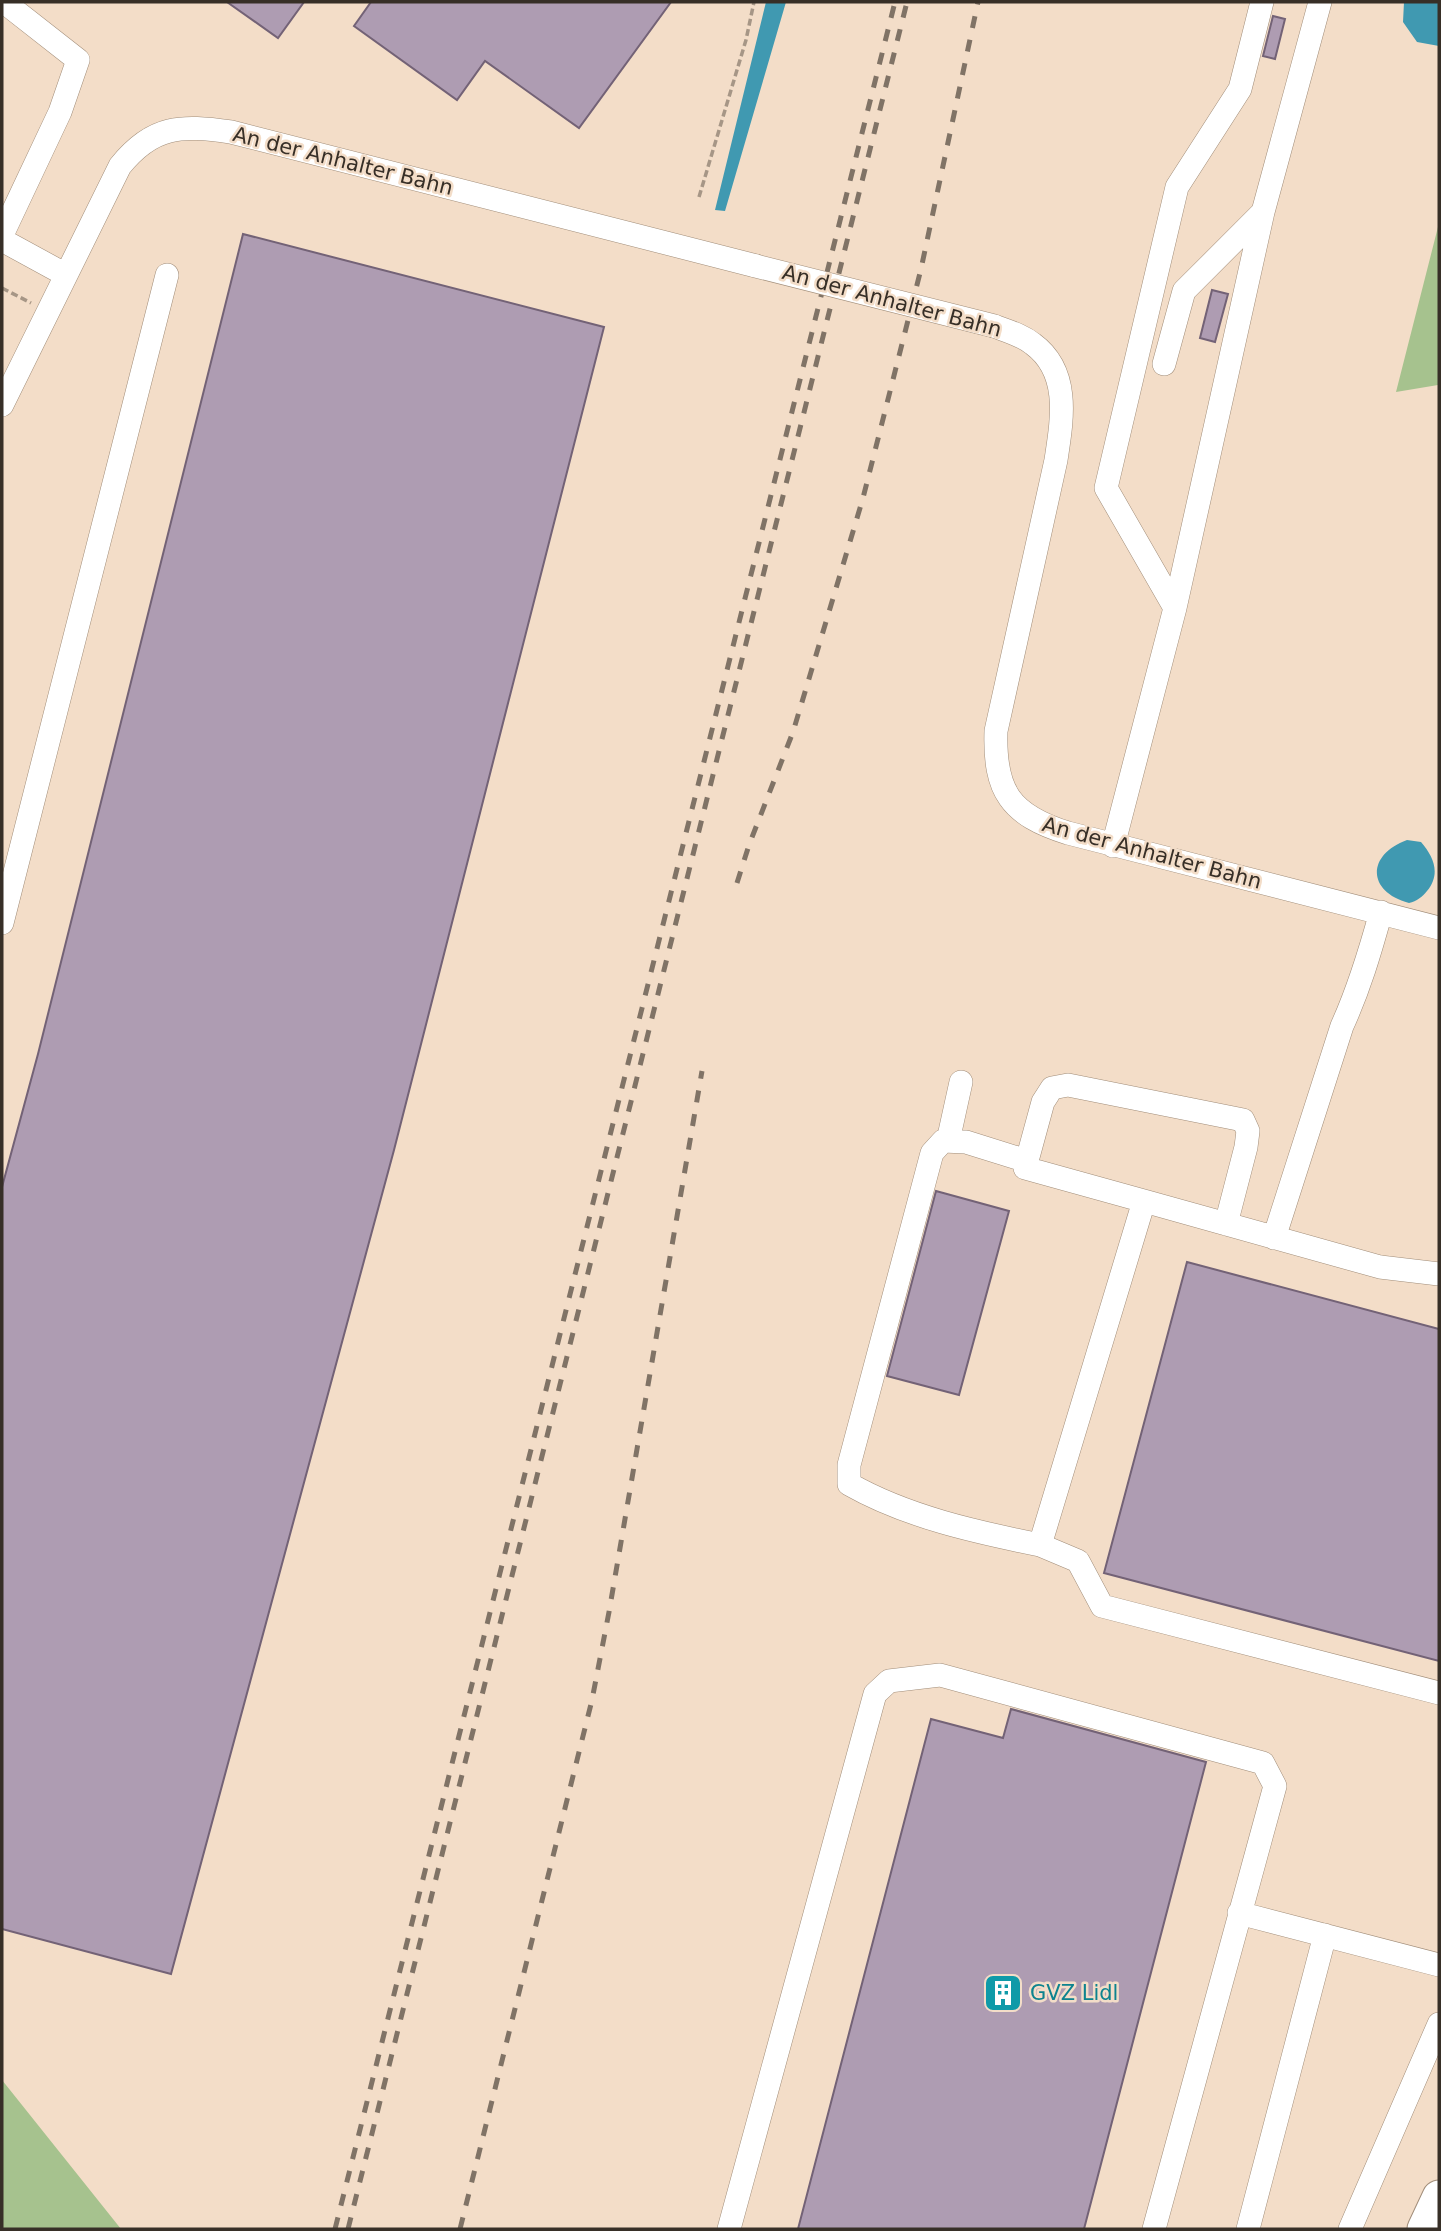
<svg xmlns="http://www.w3.org/2000/svg" width="1441" height="2231" font-family="'DejaVu Sans',sans-serif">
<style>
.green{fill:#a6c28e}
.water{fill:#4099b1}
.building{fill:#ae9cb2;stroke:#736276;stroke-width:2}
.lines{fill:none;stroke-linecap:round;stroke-linejoin:round}
.minor-casing{stroke:#a18d79;stroke-width:24}
.highway-casing{stroke:#a18d79;stroke-width:35}
.path{stroke:#a69686;stroke-width:3.5;stroke-dasharray:7 3.5;stroke-linecap:butt}
.minor{stroke:#fff;stroke-width:23}
.highway{stroke:#fff;stroke-width:33}
.rail{stroke:#807366;stroke-width:5;stroke-dasharray:12 12;stroke-linecap:butt}
.minor-bridge-casing{stroke:#a18d79;stroke-width:24;stroke-linecap:butt}
.minor-bridge{stroke:#fff;stroke-width:23}
.labels{text-anchor:middle;dominant-baseline:central;stroke-width:5;stroke-linejoin:round;paint-order:stroke}
.street-label{font-size:21px;fill:#372f27;stroke:#f3ddc8}
.culture-label{font-size:21px;fill:#0d838f;stroke:#f3ddc8;text-anchor:start}
</style>
<rect width="100%" height="100%" fill="#f3ddc8"/>
<path class="green" d="M1439,223L1438,385L1396,392Z
M2,2080L121,2229H2Z"/>
<path class="water" d="M766,2H786L725,211L715,210Z
M1404,2H1439V46L1417,42L1403,22Z
M1407,840L1421,842C1434,857 1441,874 1427,891C1422,897 1417,901 1409,903C1367,892 1366,855 1407,840Z"/>
<path class="building" d="M227,2H304L278,38Z
M371,2H671L579,128L485,61L457,100L354,26Z
M1273,16L1285,19L1275,59L1263,56Z
M243,234L604,327L394,1150L171,1974L2,1929V1187L38,1054Z
M1212,290L1228,294L1215,342L1200,338Z
M936,1191L1009,1211L959,1395L887,1376Z
M1187,1262L1439,1329V1661L1104,1573Z
M1011,1709L1206,1762L1084,2229H798L931,1719L1003,1738Z"/>
<g class="lines">
<defs>
<path id="minor" d="M2,235L60,112L78,60L4,2
M2,240L66,275
M994,326C1007,331 1022,335 1033,344C1071,372 1062,420 1056,460L996,731C994,791 1010,815 1068,833L1439,928
M1164,364L1184,291L1262,213
M2,405L120,166C153,125 181,125 231,132L756,266
M1175,608L1106,488L1177,187L1240,89L1262,2
M1113,846L1175,608L1263,212L1320,2
M2,923L167,275
M948,1141L961,1082
M1027,1161L966,1142L943,1141L932,1153L849,1465V1484C907,1517 976,1532 1040,1545
M1144,1201L1025,1168L1043,1102L1052,1088L1068,1085L1243,1120L1248,1131L1246,1147L1226,1224
M1274,1238L1342,1026C1359,989 1370,952 1381,912
M1439,1274L1380,1267L1144,1201L1040,1545L1078,1561L1102,1606L1439,1693
M1239,1913L1439,1965
M729,2229L875,1694L889,1681L940,1675L1263,1763L1275,1786L1154,2229
M1248,2229L1325,1935
M1350,2229L1439,2024"/>
<path id="highway" d="M1424,2229L1439,2197"/>
</defs>
<use href="#minor" class="minor-casing"/>
<use href="#highway" class="highway-casing"/>
<path class="path" d="M699,197L746,40L754,2
M2,288L31,303"/>
<use href="#minor" class="minor"/>
<use href="#highway" class="highway"/>
<path class="rail" d="M737,883L749,845L793,732L863,498L921,269L978,2
M335,2229L895,2
M348,2229L907,2
M460,2229L592,1700L609,1612L702,1071"/>
<defs>
<path id="minor-bridge" d="M756,266L994,326"/>
</defs>
<use href="#minor-bridge" class="minor-bridge-casing"/>
<use href="#minor-bridge" class="minor-bridge"/>
</g>
<defs>
<symbol id="building-square" viewBox="-11 -11 22 22"><rect x="-9" y="-9" width="18" height="18" rx="4" fill="#0f9aa8" stroke="#f3ddc8"/><path d="M-4-6H4V6H1V3H-1V6H-4ZM-2.5-4.3h1.7v1.8h-1.7ZM.8-4.3h1.7v1.8H.8ZM-2.5-1h1.7V.8h-1.7ZM.8-1h1.7V.8H.8Z" fill="#fff"/></symbol>
</defs>
<g fill-rule="evenodd">
<use href="#building-square" x="981" y="1971" width="44" height="44"/>
</g>
<g class="labels">
<g class="street-label">
<text transform="translate(343 161) rotate(14)">An der Anhalter Bahn</text>
<text transform="translate(892 301) rotate(15)">An der Anhalter Bahn</text>
<text transform="translate(1152 853) rotate(15)">An der Anhalter Bahn</text>
</g>
<g class="culture-label">
<text x="1030" y="1993">GVZ Lidl</text>
</g>
</g>
<rect width="1441" height="2231" fill="none" stroke="#372f27" stroke-width="7"/>
</svg>
